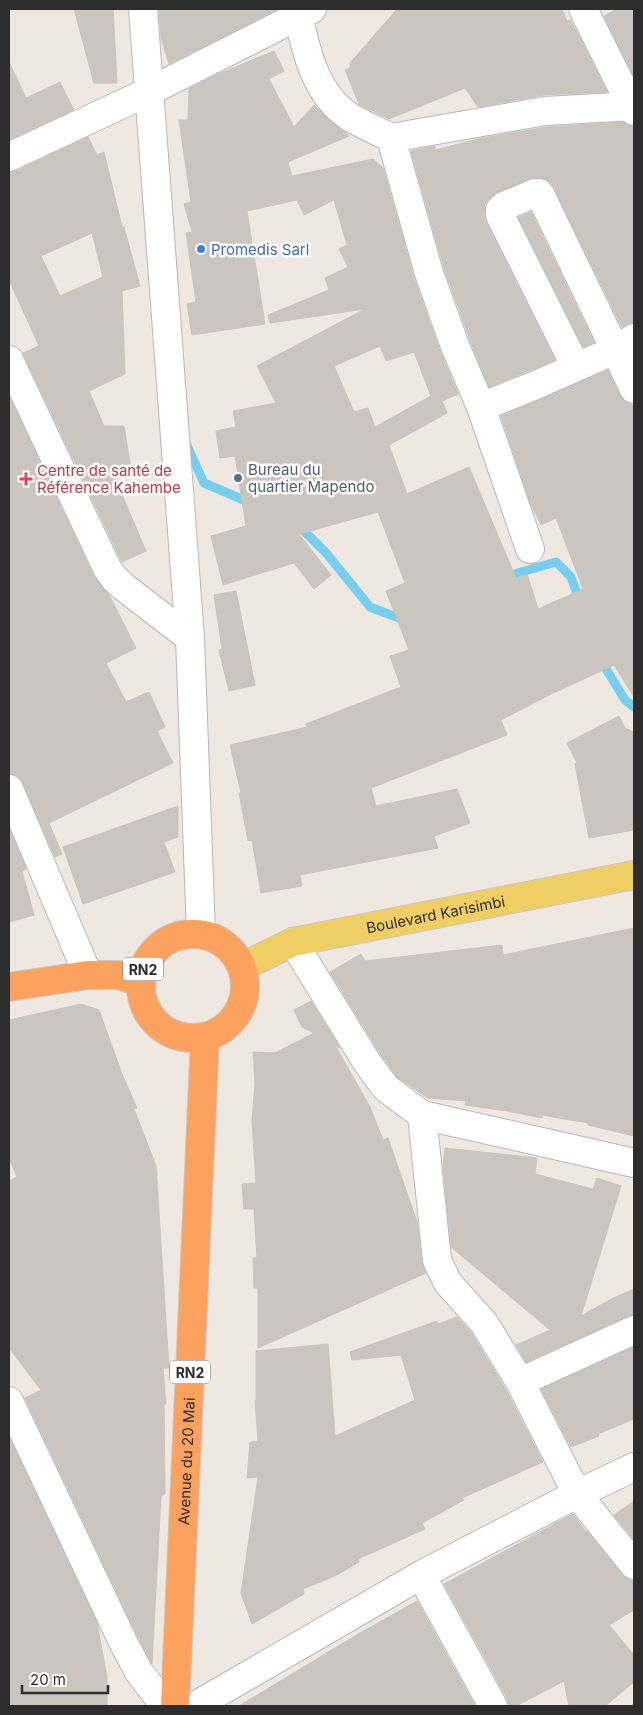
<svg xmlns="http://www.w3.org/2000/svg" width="643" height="1715" font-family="Inter,sans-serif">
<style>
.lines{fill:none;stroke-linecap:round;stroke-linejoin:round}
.stream{stroke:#76cfee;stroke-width:9}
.building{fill:#cac6bf;stroke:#cac4ba;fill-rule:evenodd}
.street-casing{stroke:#b4b7c0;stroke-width:30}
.primary-casing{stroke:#c8c8c8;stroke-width:30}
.highway-casing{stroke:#c8c8c8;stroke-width:30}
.street{stroke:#fff;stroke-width:28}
.primary{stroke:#efce64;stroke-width:28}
.highway{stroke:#fca15e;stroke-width:28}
.shop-dot{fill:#3f7fe0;stroke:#fff;stroke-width:2}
.service-dot{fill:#5c6f8a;stroke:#fff;stroke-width:2}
.health-dot{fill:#e0444e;stroke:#fff;stroke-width:2}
.labels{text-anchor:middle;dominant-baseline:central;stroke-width:5;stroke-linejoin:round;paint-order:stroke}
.shield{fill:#fff;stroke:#6c6c6c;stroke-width:1}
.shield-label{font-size:14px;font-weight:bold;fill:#2d2d2d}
.shop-label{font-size:15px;fill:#366cbe;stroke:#fff;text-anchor:start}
.service-label{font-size:15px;fill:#4e5e75;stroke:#fff;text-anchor:start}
.health-label{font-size:15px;fill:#be3a42;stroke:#fff;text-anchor:start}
.street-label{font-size:15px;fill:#2d2d2d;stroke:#fff}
</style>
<rect width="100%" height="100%" fill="#eee8e0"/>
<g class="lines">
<path class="stream" d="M185,441L204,483L253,504
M297,524L327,554L370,607L399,618L406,615
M504,577L556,562L571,577L580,602
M600,659L625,700L634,707"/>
</g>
<path class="building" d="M74,9H113L117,83H94Z
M159,9H278L169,64L161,38Z
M397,9H562L567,21L570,20L576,30L607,92L544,95L478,107L465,88L389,119L359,104L345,70L351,67L350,63Z
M617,9H634V77L604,16Z
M274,51L284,71L269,79L294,127L314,105L328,119L349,136L288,162L292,176L373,159L383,168L414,278L440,351L458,394L442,401L447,413L389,445L407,494L469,467L516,578L527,574L538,609L583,589L556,518L541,525L530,502L501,416L608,370L620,396L626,402L632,404L634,409V697L614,665L551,694L501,720L507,735L371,788L376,806L457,789L470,823L434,836L438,848L300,875L302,886L261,893L252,840L248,841L239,793H241L230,745L307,727L306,724L401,687L390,656L409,650L386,591L405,583L378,512L299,534L331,575L314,589L294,563L223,585L211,536L246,526L235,456L220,458L216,431L236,427L233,411L276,403L257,366L365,309L270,323L268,315L329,290L325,278L348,267L339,249L347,245L334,200L304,215L297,200L247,211L265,324L192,335L187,304L196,302L186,233L192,232L184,204L191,202L179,120H188L189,89L216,75ZM380,346L386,361L414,352L431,396L375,427L368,408L354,412L334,366Z
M9,62L26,98L60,82L74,110L9,140Z
M624,122L634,126V323L622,327L552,184L546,179L535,177L498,192L489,199L485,204L484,215L486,222L555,360L489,387L470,340L444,268L411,151L435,146V150L482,138L547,127Z
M88,137L97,155L104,152L122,227H124L140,286L122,291L125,374L89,391L104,426H124L131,470L115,478L146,551L122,562L23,353L39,346L9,280V172L16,171ZM92,233L103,277L60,296L41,256Z
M531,212L594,342L583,347L518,217Z
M9,396L93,575L109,595L136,648L106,663L126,702L149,692L165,727L157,731L173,763L49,823L62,854L55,857L23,783L18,776L9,774Z
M236,591L255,685L229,691L219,650L222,649L214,595Z
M619,716L625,728L634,732V830L589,838L575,764L577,763L567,743Z
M178,806V837L164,842L175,872L83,904L63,847Z
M9,828L26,869L22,871L34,915L9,922Z
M634,928V1136L588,1125V1123L542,1115V1118L507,1111L465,1105L466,1101L428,1098L397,1077L381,1055L330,972L361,954L365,961L502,945L503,955Z
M311,1001L340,1048L335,1045L370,1107L383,1140L388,1138L417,1222L422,1262L426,1273L258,1348V1288H254L253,1258H257L254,1209H244L242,1184L256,1183L252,1121L255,1084L253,1052L275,1053L314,1033L302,1027L294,1010Z
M81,1004L99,1010L122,1074L137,1108L134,1109L156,1166L169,1368H163L166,1404H164L165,1494L161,1496L152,1664L138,1637L25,1398L41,1390L9,1348V1181L17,1177L9,1158V1020Z
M445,1148L537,1158L535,1174L593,1189L597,1178L621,1186L581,1316L613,1298L634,1289V1315L628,1316L526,1362L516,1345L550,1330L451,1247L443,1165Z
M457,1317L471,1332L506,1390L543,1462L462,1498L464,1500L422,1523L425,1529L358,1559L359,1562L335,1576L303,1589L304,1594L252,1624L241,1593L258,1477L247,1478L250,1442L258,1441L255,1400H256V1351L328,1344L335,1436L415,1400L401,1355L352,1360L350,1352L437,1321L438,1324Z
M634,1347V1419L598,1434L599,1436L571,1447L541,1389Z
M9,1437L97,1623L107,1677V1706H9Z
M634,1501V1540L614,1515Z
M573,1514L586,1532L587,1531L622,1575L628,1579L634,1580V1610L609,1625L634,1655V1682L605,1706H569L564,1681L516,1706H509L507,1698L444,1584Z
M417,1601L475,1706H239L353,1637Z"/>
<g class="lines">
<defs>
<path id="street" d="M143,9L190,638L201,934
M297,9C305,47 314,94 350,117C363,125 378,131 391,138L429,273L455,346L481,407L536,385L615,350L634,338
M583,9L634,111
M391,138L545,111L634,106
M9,157L148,92L312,9
M9,360L107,568L115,579L125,588L190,638
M576,367L500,215V210L504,206L535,193H539L541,196L634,389
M481,407L530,549
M9,789L88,975
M293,942L368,1064L386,1088L422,1115L634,1163
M422,1115L437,1260L448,1283L484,1323L520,1382L577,1494L634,1565
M520,1382L634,1330
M9,1401L124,1644L139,1672L165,1706
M421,1575L493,1706
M195,1706L421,1575L577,1494L634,1467"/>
<g id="primary">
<path id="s1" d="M242,967L293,942L634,875"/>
</g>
<g id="highway">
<circle cx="193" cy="986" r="52"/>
<path d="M9,987L88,975H118L140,982"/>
<path id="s2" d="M175,1706L205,1037"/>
</g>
</defs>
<use href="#street" class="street-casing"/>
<use href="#primary" class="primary-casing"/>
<use href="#highway" class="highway-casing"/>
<use href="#street" class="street"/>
<use href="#primary" class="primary"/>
<use href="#highway" class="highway"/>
</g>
<circle class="shop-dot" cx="201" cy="249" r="5"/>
<circle class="service-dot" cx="238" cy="478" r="5"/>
<path class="health-dot" d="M23.5 471.5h5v5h5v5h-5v5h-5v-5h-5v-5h5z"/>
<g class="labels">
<g class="shield">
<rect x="123" y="957.5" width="40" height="23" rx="4"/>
<rect x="170" y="1360.5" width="40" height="23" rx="4"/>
</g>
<g class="shield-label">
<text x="143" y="969">RN2</text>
<text x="190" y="1372">RN2</text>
</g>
<g class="shop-label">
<text x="211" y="249">Promedis Sarl</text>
</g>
<g class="service-label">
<text x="248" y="469">Bureau du<tspan x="248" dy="17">quartier Mapendo</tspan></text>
</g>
<g class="health-label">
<text x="37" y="470">Centre de santé de<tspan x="37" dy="17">Référence Kahembe</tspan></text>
</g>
<g class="street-label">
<text stroke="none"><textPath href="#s1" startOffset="202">Boulevard Karisimbi</textPath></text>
<text stroke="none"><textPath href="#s2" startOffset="245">Avenue du 20 Mai</textPath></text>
</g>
</g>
<rect width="643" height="1715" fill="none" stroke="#2d2d2d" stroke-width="20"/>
<path d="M22 1685v8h86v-8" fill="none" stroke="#2d2d2d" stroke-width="2.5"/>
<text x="30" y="1685" font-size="15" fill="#2d2d2d" stroke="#ffffff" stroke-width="4" paint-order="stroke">20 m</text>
</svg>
